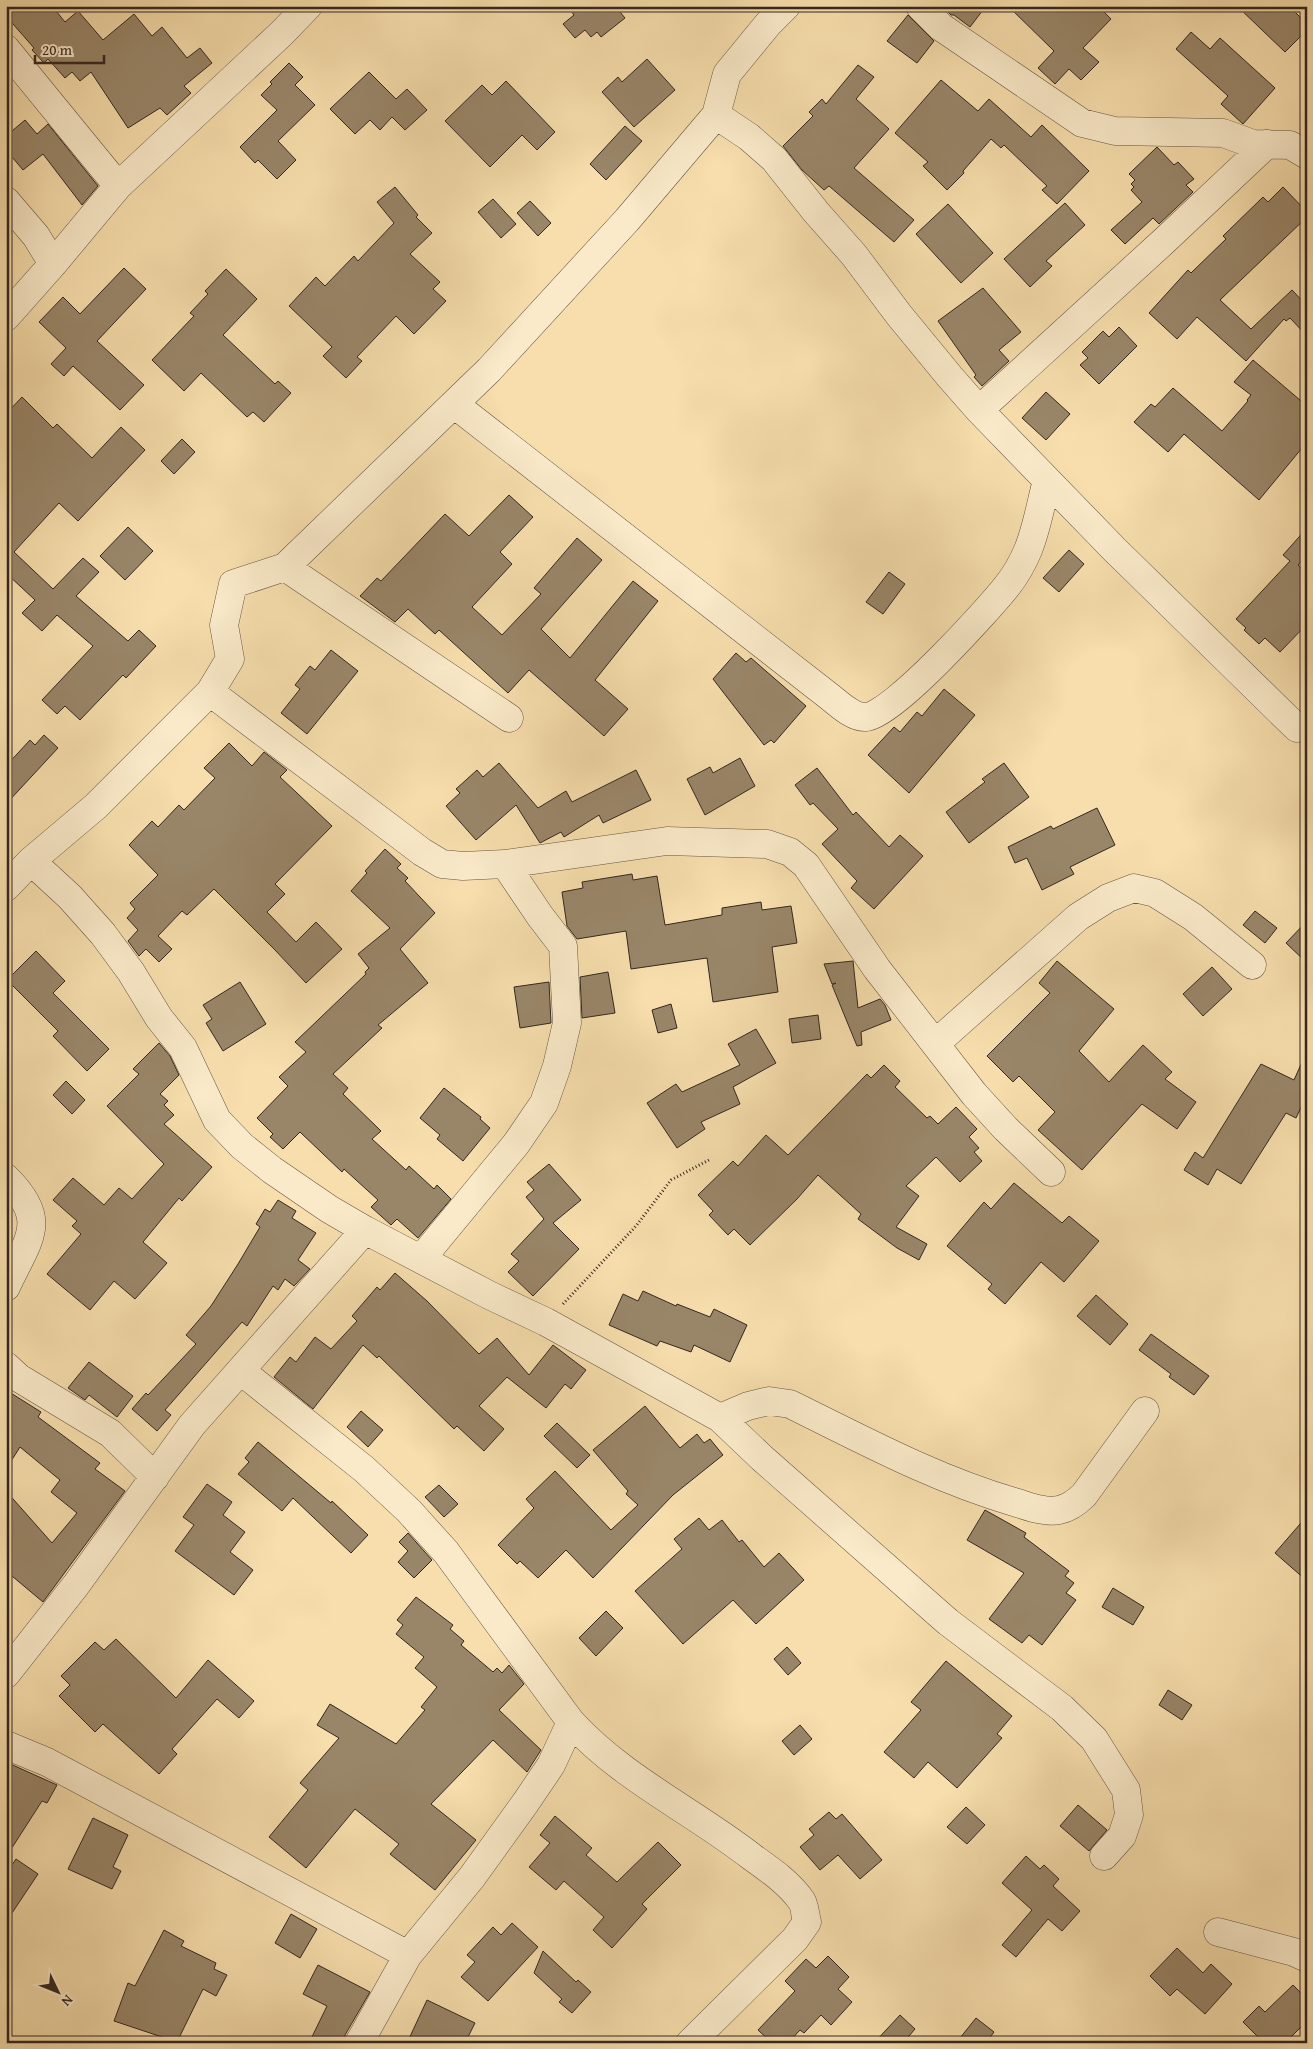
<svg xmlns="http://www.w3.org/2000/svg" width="1313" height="2049" font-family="'Gentium Book Plus',serif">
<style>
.building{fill:#998669;stroke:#342721}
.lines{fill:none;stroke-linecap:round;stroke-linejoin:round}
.minor-casing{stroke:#655544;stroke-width:29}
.path{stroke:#342721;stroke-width:3;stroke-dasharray:1 2.5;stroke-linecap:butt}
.minor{stroke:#faeac9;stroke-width:28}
</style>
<rect width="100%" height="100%" fill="#f7deac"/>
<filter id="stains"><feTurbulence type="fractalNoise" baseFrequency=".004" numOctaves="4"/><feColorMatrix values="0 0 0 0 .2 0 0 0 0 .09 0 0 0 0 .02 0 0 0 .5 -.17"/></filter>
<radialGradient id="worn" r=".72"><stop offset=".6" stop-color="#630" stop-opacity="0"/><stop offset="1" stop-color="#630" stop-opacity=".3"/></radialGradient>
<path class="building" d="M6,6H52L65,22L78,11L103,40L134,14L152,36L162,27L187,58L200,48L212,63L184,86L191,93L167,115L160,108L128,128L91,72L80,81L72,72L65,78L48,59L44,63L32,50L34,48L6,16Z
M567,6H615L625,18L601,37L597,32L591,37L585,30L575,38L563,24L574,15Z
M942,6H986L970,27L954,15H951Z
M1008,6H1098L1111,19L1083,48L1099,62L1081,80L1069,69L1055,84L1038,68L1054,51Z
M1237,6H1289L1307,24V30L1285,52Z
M908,15L934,41L917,63L887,41Z
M1191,32L1210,49L1220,38L1275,88L1243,124L1221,104L1228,96L1176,49Z
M647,59L675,90L634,127L602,92L618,77L622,82Z
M289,63L303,77L295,85L315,105L278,141L296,160L277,179L258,160L255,163L240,147L277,110L261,95L272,84L270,82Z
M858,65L874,77L856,99L889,129L854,168L914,220L894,242L829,186L824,190L802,170L783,146L813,116L809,112L822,99L826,104Z
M369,72L396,99L407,89L427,110L405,130L392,117L380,130L370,120L355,134L330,109Z
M941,80L978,111L989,99L1031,137L1042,125L1089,171L1057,204L1042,190L1047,186L1004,145L1001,148L991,139L963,171L964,173L947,190L923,166L928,162L895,133Z
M506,81L555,132L537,150L522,135L490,167L445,121L482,85L492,95Z
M25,120L37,134L48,124L98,186L82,205L43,154L23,170L6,150V136Z
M625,126L642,141L606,180L590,164Z
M1157,147L1174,165L1178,162L1194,179L1186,185L1193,192L1159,224L1153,218L1125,244L1111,230L1142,202L1131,190L1134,187L1131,184L1135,180L1129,174Z
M395,187L418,215L416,217L432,233L410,254L440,282L433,289L446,301L414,334L396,316L357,357L362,361L346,378L323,356L332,347L289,306L316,277L325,286L354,256L358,261L394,223L377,202Z
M1283,187L1307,212V217L1220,300L1251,329L1292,290L1307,306V336L1290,318L1286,321L1284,319L1246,361L1197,317L1177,339L1149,313L1188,270L1191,273L1226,239L1223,236L1263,197L1268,202Z
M493,199L516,224L501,238L478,212Z
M530,201L551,223L538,236L517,213Z
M1065,203L1085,225L1046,261L1052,266L1030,287L1004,259Z
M948,204L993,253L961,283L916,234Z
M124,268L146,289L97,341L144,385L120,410L73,366L64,376L51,364L66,348L39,322L63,297L80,314Z
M226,269L257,299L223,335L275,384L278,381L291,393L264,422L253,412L247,417L201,373L184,391L152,360L194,316L190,313L208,294L205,291Z
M983,288L1021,332L999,350L1009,361L982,386L974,377L976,375L938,321Z
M1119,327L1137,346L1099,384L1080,365L1088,358L1082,352L1103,331L1109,337Z
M1253,360L1307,406V442L1259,500L1184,434L1168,452L1134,422L1151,404L1155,407L1173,388L1222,431L1248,401L1247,400L1251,395L1234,382Z
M1046,392L1070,414L1046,440L1022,418Z
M22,397L53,428L57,424L92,458L121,427L145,450L78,521L59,503L14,552L53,589L83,558L99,572L76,596L128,641L139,630L156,646L126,678L123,675L80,720L65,706L57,714L42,700L93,646L57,615L42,631L22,613L35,600L6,573V414Z
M182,439L195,452L174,474L161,461Z
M509,495L533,517L500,552L512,564L472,607L502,635L541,594L534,588L577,538L602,560L541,629L570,658L633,581L658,601L595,680L628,709L604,736L529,670L508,693L439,630L435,634L408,609L395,622L360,596L377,578L381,581L445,514L469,536Z
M128,527L153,551L125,580L100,556Z
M1307,528V555L1298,565L1307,574V624L1280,652L1265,638L1259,644L1244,630L1246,628L1236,619L1290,561L1283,555Z
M1069,550L1084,564L1059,592L1043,578Z
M889,572L905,584L883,614L866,602Z
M331,650L358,671L307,734L281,713L300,689L295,685L310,666L315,670Z
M736,653L746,662L751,658L806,706L774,743L771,740L764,745L713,679Z
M944,689L975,715L909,793L868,755L894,727L900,732L917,712L922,716Z
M44,735L58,748L6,804V766L30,740L35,745Z
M229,743L252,766L264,752L287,770L280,777L332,826L275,884L285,894L267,912L296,942L316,922L342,949L306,983L275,950L214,889L187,915L182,911L158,936L172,949L159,962L146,949L139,956L128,941L138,930L127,918L135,909L130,903L158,875L129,845L152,821L158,827L179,805L184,810L215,778L204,768Z
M740,758L755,786L705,815L687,779L710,767L713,773Z
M499,763L538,808L566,791L572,802L636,770L651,800L603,823L599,815L564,837L561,832L540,843L516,805L476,840L446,806L460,793L456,789L477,770L483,777Z
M1004,763L1029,797L969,843L946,812L985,782L982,779Z
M817,768L853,815L856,812L889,847L900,835L923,856L874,909L851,888L857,881L822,844L838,829L813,803L810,805L795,785Z
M1097,808L1115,845L1070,867L1074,874L1042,890L1027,858L1015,863L1008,847L1051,826L1053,829Z
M385,849L401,864L397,868L408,878L405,881L435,913L400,949L428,983L378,1025L382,1028L333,1074L348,1088L343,1094L381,1131L372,1139L406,1170L409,1166L434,1189L437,1185L451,1199L418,1238L397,1219L391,1225L371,1207L378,1200L344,1169L342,1172L300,1132L283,1149L270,1137L273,1134L257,1118L288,1086L279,1077L306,1052L295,1042L366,974L365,972L369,968L358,954L390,928L351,891L367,873L365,871Z
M632,874L633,880L657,876L665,925L722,915V908L761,902L762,910L791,906L797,943L772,947L778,992L713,1002L707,958L631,969L626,931L577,939L567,926L562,892L583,888L582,882Z
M1255,911L1277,928L1265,943L1243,925Z
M1307,921V963L1286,943Z
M36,951L65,981L53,993L109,1049L87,1071L53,1036L58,1031L7,980Z
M853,961L858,1008L880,999L885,1005L891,1020L861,1032L862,1045L857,1046L832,985L836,983L832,984L824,964Z
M1057,961L1114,1009L1079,1051L1109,1082L1143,1045L1172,1072L1165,1079L1196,1102L1177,1129L1142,1104L1082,1170L1038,1130L1055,1112L1019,1076L1013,1082L987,1056L1050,993L1039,983Z
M1212,967L1232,989L1203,1016L1183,994Z
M608,972L615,1013L582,1018L580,977Z
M240,982L266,1024L223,1051L206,1023L212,1019L203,1005Z
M549,982L551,1023L520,1028L514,987Z
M671,1004L677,1028L658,1033L652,1010Z
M818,1015L821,1039L792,1043L789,1019Z
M756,1029L776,1063L733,1087L740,1104L701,1122L705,1129L677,1148L647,1103L676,1084L682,1092L740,1065L728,1044Z
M159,1043L170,1056L179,1075L160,1094L168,1101L164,1105L174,1115L164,1124L212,1167L182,1201L179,1198L143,1242L167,1263L135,1299L114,1281L90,1310L47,1274L81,1234L72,1226L77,1221L53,1200L73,1178L104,1205L119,1188L132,1199L164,1164L107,1106L139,1074L133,1069Z
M1307,1051V1095L1296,1118L1286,1113L1241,1184L1217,1169L1208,1185L1184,1170L1195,1152L1203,1158L1261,1064L1294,1080Z
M884,1065L900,1081L895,1087L927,1118L930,1116L938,1124L956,1107L977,1129L969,1137L979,1148L974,1152L982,1161L960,1182L936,1157L906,1186L919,1196L896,1227L927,1244L919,1260L897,1248L858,1219L861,1214L818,1175L797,1199L750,1245L734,1229L728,1235L709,1215L713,1211L698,1195L733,1161L738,1166L766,1135L788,1155L867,1074L871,1078Z
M66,1081L85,1100L72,1114L53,1095Z
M444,1088L481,1117L480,1119L490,1128L463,1161L437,1139L440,1135L420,1118Z
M549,1164L581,1200L553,1223L579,1249L533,1296L508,1272L519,1261L511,1254L544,1219L526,1197L534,1190L527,1182Z
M1014,1183L1062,1223L1069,1216L1099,1241L1064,1282L1041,1262L1005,1304L988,1289L992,1284L947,1246L984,1202L991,1209Z
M278,1200L296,1211L292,1218L316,1233L298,1260L310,1269L294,1286L285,1279L278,1290L273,1286L247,1326L242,1322L165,1410L171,1415L157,1431L132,1409L146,1393L148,1395L196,1344L186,1335L211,1306L238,1264L260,1227L256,1224L265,1209L270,1212Z
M395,1273L427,1301L479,1354L497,1338L529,1375L553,1345L586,1370L571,1389L565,1384L546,1408L507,1377L479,1406L504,1429L484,1451L457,1426L454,1429L379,1356L377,1358L363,1345L313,1409L274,1377L290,1357L296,1362L315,1337L331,1349L357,1321L352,1316L377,1287L380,1290Z
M643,1291L676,1306L677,1304L710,1317L714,1309L747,1325L730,1362L694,1345L691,1352L660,1341L657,1346L609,1325L623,1294L638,1301Z
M1096,1295L1128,1324L1110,1345L1077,1316Z
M1151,1334L1209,1376L1194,1395L1169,1377L1171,1374L1139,1350Z
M89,1362L133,1396L117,1417L89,1395L85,1400L68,1388Z
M6,1390L41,1412L38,1417L100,1463L95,1469L125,1491L43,1602L6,1571V1491L52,1543L77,1513L51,1492L60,1480L20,1447L6,1469Z
M645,1406L680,1448L697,1434L704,1443L710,1439L723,1455L673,1495L593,1578L566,1550L538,1578L520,1561L517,1564L498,1545L534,1508L526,1499L555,1471L611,1530L638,1505L626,1494L628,1491L593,1450Z
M361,1411L383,1430L368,1447L347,1427Z
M557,1423L590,1455L577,1468L544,1436Z
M258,1442L331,1503L332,1501L368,1535L351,1553L293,1498L282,1511L238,1474L249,1462L245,1458Z
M207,1484L232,1502L223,1515L245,1532L230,1552L253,1570L234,1595L175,1551L194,1525L183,1517Z
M439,1485L458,1504L444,1517L425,1497Z
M985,1510L1026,1533L1024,1537L1069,1571L1065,1576L1074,1583L1066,1593L1076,1600L1042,1645L1029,1635L1022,1643L989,1619L1024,1573L967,1540Z
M1307,1516V1581L1275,1553Z
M699,1518L709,1530L722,1520L739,1542L742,1540L764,1567L779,1553L804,1580L756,1624L733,1600L683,1644L635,1591L682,1549L674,1539Z
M408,1533L432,1560L414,1578L398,1562L408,1551L399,1542Z
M1113,1588L1144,1607L1133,1625L1102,1607Z
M416,1597L453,1625L450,1629L464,1641L461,1645L493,1672L497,1668L502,1673L509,1665L524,1684L499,1710L541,1750L527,1772L493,1740L431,1804L476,1840L435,1890L390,1854L399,1844L355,1809L306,1868L269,1837L308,1790L300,1783L339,1738L317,1725L330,1704L396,1744L425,1710L421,1707L437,1687L415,1668L424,1657L396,1634L403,1625L397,1620Z
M606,1611L623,1628L596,1656L579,1638Z
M116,1639L176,1698L208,1660L254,1701L239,1718L217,1699L172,1749L177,1754L159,1774L103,1724L95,1732L59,1696L70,1685L61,1676L95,1642L104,1650Z
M787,1647L801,1663L788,1675L774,1659Z
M946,1661L1012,1716L997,1734L1002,1738L957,1788L928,1762L914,1778L884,1752L921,1710L911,1702Z
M1168,1690L1192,1705L1182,1720L1159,1705Z
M800,1725L812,1739L794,1755L782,1741Z
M6,1762L57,1785L47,1803L42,1801L6,1857Z
M1078,1805L1107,1830L1089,1851L1060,1826Z
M966,1807L985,1825L967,1844L947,1827Z
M829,1812L836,1819L842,1814L882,1860L860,1879L838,1855L820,1870L800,1847L814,1835L809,1829Z
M555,1816L592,1848L586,1855L617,1882L658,1842L681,1865L642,1904L647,1909L612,1948L593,1930L604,1917L564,1881L556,1890L529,1867L550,1843L540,1835Z
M93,1818L128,1835L113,1867L121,1871L112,1889L68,1869Z
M1026,1856L1040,1869L1044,1865L1059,1879L1053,1886L1080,1911L1062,1931L1048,1919L1016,1957L1002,1945L1032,1910L1002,1883Z
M16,1859L38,1874L6,1922V1874Z
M291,1914L317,1929L300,1958L275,1943Z
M512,1923L538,1947L488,2001L461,1977L475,1962L467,1955L493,1927L501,1935Z
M164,1930L184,1941L181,1946L216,1963L214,1969L227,1975L216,1996L203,1989L177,2042L114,2021L128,1983L135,1986Z
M1177,1948L1203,1973L1211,1964L1232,1984L1205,2014L1177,1989L1170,1996L1150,1976Z
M543,1951L576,1982L578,1980L591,1992L572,2013L559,2002L562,1999L534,1973Z
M828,1956L849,1977L838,1989L852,2002L831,2025L821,2015L804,2033L800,2030L788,2043H772L758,2030L795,1991L785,1981L806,1959L816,1968Z
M318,1965L370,1992L345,2035L343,2043H309L327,2006L303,1994Z
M1293,1985L1307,1999V2021L1285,2043H1264L1243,2022L1259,2006L1265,2012Z
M427,2000L475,2023L465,2043H407Z
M900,2015L915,2029L903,2043H874Z
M976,2018L994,2032L986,2043H956Z"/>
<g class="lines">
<defs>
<path id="minor" d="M920,6L941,27L1082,123L1115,131L1223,133L1253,144L1290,145L1307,155
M6,49L118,186
M716,115L749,137L774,159L816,212L854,255L899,315L950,377L979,410L1115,550L1297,728
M6,201L36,236L53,264
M6,317L53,264L118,186L282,33L308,6
M454,404L830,697C839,704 853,718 866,717C892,716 988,610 1007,586C1015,576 1023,562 1028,550C1037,528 1041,503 1047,480
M979,410L1164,241L1267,144
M285,567L509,718
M210,692L422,852L442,864L463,866L505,864L667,841L767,844L790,852L806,865L877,969L974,1094L1006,1129L1051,1172
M31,861L70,897L103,934L131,972L159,1018L183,1048L217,1120L242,1146L272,1170L329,1209L365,1230L489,1295L546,1322L720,1418L762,1458L948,1622L1062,1708L1094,1739L1126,1790L1129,1815L1122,1836L1104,1856
M6,887L31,861L96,806L210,692L230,659L224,625L233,584L285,567L489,370L627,220L716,115L727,74L768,24L786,6
M936,1043L1078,917L1108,898L1134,888L1155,893L1193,917L1252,965
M6,1178C50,1221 28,1239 6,1287
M421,1259L516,1144L544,1103L557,1066L567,1023L563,946L540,916L505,864
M6,1366L19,1378L110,1433L155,1477
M241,1371L364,1469L409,1511L446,1552L571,1722C622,1778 693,1811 752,1857C770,1870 788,1882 801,1900C805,1905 805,1915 807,1922L795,1939L690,2043
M720,1418L748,1406L769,1401L790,1404C863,1440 935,1479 1014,1502C1028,1506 1044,1513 1059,1510C1069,1508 1077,1502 1084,1495L1145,1411
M6,1674L76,1585L192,1425L365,1230
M6,1745L47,1762L408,1955
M1218,1932L1294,1952L1307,1958
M359,2043L408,1955L472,1877L526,1802L551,1765L571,1722"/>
</defs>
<use href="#minor" class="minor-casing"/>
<path class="path" d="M563,1304L636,1226L671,1180L709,1160"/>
<use href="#minor" class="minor"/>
</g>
<rect width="1313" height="2049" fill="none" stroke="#f7deac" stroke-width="25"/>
<rect x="8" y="8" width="1298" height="2034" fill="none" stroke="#342721" stroke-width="2.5"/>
<rect x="12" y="12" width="1288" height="2024" fill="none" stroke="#342721"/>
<g transform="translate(58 1992) rotate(133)" stroke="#faeac9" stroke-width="4" paint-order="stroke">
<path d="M0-4L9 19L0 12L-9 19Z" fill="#342721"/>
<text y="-8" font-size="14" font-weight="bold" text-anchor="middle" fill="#342721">N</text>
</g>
<path d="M35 55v8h69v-8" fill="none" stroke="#342721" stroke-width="2.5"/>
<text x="42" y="55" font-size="15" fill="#342721" stroke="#faeac9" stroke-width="4" paint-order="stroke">20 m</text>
<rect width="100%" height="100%" filter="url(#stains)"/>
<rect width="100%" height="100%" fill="url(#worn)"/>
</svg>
